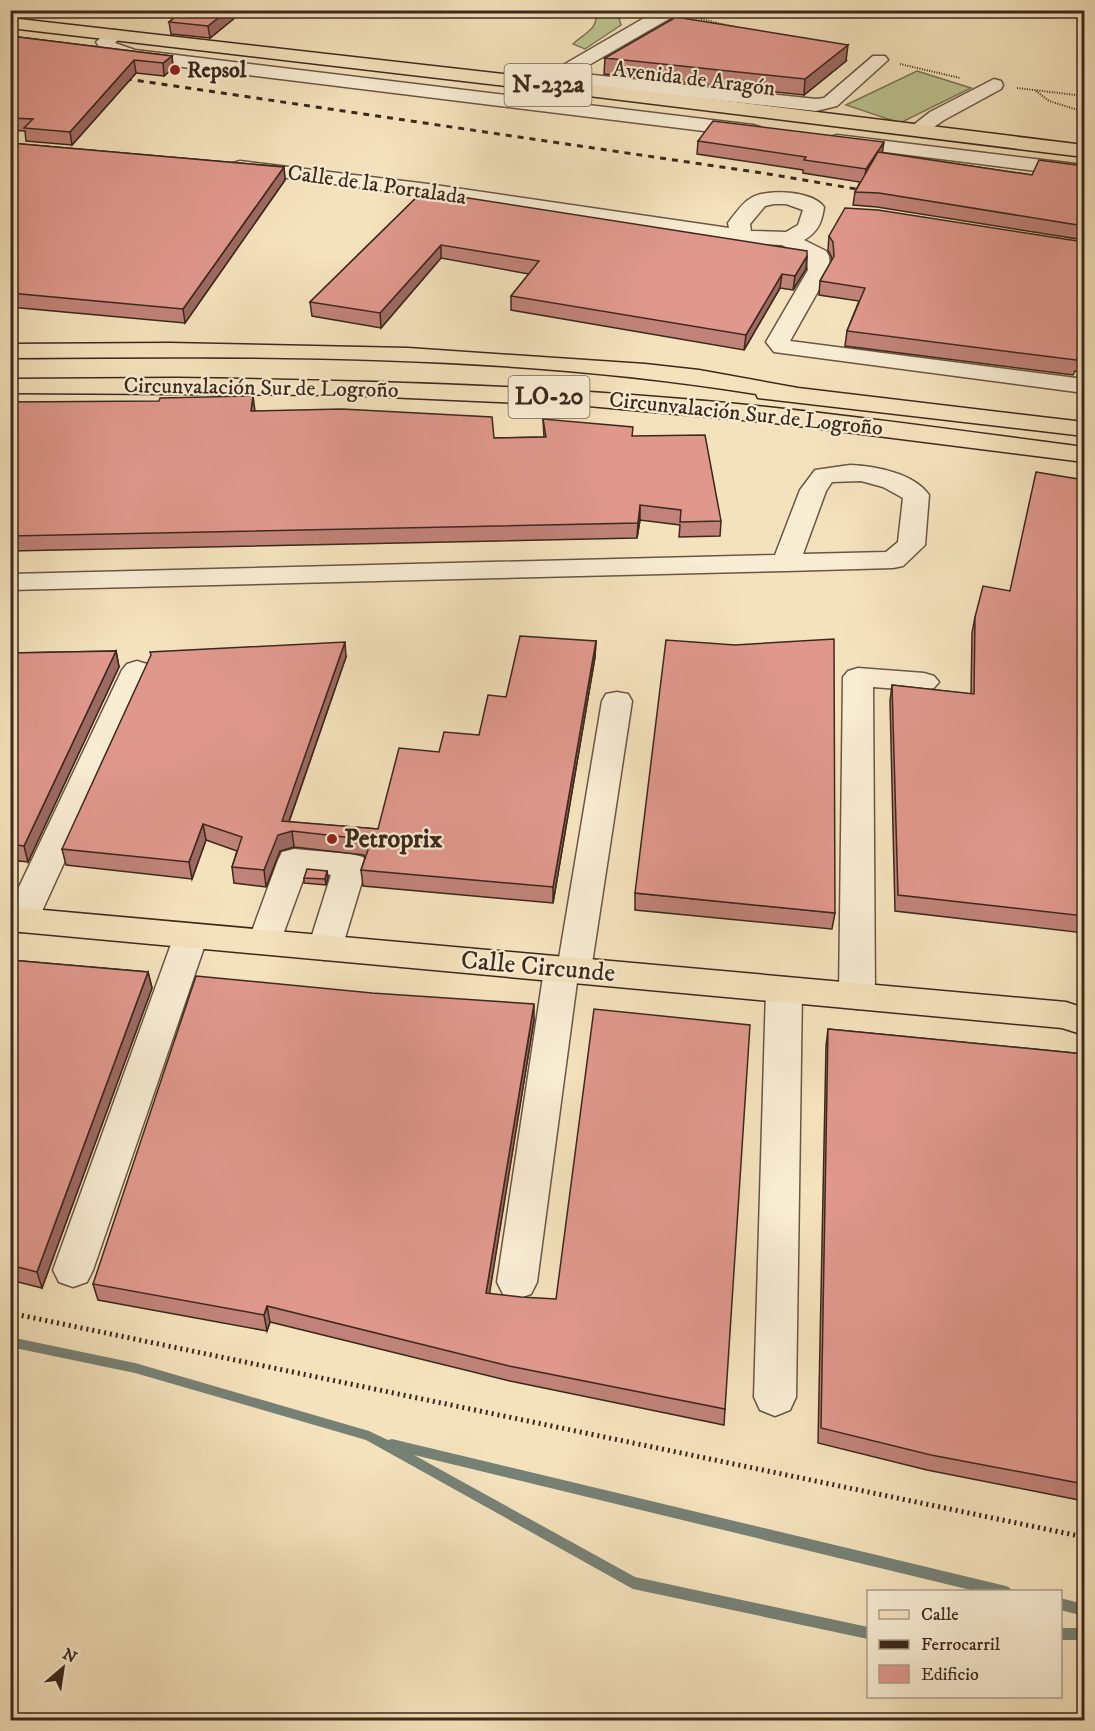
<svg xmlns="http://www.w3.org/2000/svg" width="1095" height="1731" font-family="'IM FELL DW Pica',serif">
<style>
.green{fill:#bcc390;stroke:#7c7656;stroke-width:1.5}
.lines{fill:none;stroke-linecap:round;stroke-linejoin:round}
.stream{fill:#768176;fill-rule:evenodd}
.minor-casing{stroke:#6a5644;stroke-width:3}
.major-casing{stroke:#3c281c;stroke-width:3}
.highway-casing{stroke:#3c281c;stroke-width:3}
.path-far1{stroke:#3c281c;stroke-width:2;stroke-dasharray:1 1.5;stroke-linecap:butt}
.path{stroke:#3c281c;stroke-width:5;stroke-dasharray:2 4;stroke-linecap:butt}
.minor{fill:#f8ecd3;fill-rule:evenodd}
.major{fill:#f4e2bc;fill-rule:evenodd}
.highway{fill:#f4e2bc;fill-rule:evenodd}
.rail{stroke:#3c281c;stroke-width:3;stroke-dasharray:6 6;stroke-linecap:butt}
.wall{fill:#c18379;stroke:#3c281c;stroke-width:1.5}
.shaded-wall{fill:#9d6a63;stroke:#3c281c;stroke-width:1.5}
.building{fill:#e0988d;stroke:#3c281c;stroke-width:1.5}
.poi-dot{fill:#8f2418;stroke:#f8ecd3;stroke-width:2}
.labels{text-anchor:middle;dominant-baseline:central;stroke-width:4.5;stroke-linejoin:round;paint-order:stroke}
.far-poi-label{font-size:22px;font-weight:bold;fill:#3c281c;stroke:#f8ecd3;text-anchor:start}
.far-street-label{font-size:22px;fill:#3c281c;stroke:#f8ecd3}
.shield{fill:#f8ecd3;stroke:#746353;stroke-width:1.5}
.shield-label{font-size:24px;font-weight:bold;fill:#3c281c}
.poi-label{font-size:26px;font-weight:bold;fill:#3c281c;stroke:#f8ecd3;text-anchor:start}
.street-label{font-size:26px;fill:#3c281c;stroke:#f8ecd3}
</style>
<rect width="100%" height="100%" fill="#f4e2bc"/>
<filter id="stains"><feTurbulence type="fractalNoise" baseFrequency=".00333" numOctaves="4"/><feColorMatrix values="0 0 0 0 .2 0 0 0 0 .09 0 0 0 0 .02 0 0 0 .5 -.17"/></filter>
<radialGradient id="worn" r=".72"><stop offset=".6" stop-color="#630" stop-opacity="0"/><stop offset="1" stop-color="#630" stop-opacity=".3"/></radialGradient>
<path class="green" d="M592,11H617L621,25L585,49L573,44C584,33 598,30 596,13Z
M917,71L971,88L900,123L846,105Z"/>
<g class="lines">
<path class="stream" d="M10,1337L135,1363L369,1431L388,1440L392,1439L1006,1586L1010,1588L1012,1592H979L414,1455L635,1577L868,1627V1639L633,1589L366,1440L135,1373L10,1347Z
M1060,1598L1084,1604V1616L1060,1610Z
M1060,1628H1084V1640H1060Z"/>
<defs>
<path id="minor" d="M658,10L677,12L674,16L575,73L816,99L824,98L873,56H885L888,60L837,106L816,111L561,83L551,88L544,86L542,82L558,68Z
M114,30L120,31L123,35L115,43L135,50L753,125L760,127L763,131L760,135L753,137L133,61L101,50L96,42L108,31Z
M994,79L1001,81L1003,85L1001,89L944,120L924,134H910L907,130L930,112Z
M837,135L1084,165V177L830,145L827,141L830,137Z
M240,161L428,184L729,228L728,223C734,215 743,202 751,198C767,188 813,191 824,207C822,222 818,232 804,240L826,251L829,256L830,270L790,341L1084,379V393L774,352L766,342L808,270L807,259L782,245L752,244L428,196L233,171L230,167L233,163ZM774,204H786L803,210L798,225L786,232L751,231L750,224L765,206Z
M850,465C875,466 914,473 929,495L925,545L903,566L893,568L786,571L10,590V574L775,555L800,490L815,470ZM861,481L883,487L903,498L898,542L886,552L803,554L826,491L832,482Z
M137,661L147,664L152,670L38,920L33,928L21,932L10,929V906L122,670L127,664Z
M858,668L924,673L934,676L939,682L934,688L924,691L873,687L875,996L870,1005L857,1009L844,1005L839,996L843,677L848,671Z
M617,692L628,694L632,701L591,970L586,979L577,982L537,1282L531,1294L517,1299L503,1294L497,1282L544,970L549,961L559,958L602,701L606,694Z
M294,849L351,854L363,857L367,865L342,948L337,957L325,960L313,957L308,948L331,875L306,872L277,951L265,954L253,951L248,942L278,860L282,852Z
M191,924L203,927L208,936L93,1270L87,1282L73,1287L59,1282L53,1270L174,936L179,927Z
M784,977L796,981L802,990L796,1397L790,1410L775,1416L760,1410L754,1397L766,990L772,981Z"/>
<path id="major" d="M10,18L548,79L1084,145V157L548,91L10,28Z
M10,907L1066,1002L1084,1008V1035L1062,1028L10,931Z"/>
<path id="highway" d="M169,343L408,348L645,364L699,370L798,388L1084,422V436L758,398L756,394C510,354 258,356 10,358V344Z
M176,378C341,380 505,384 670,398C809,409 946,429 1084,447V462L774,423L588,406L341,395L10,393V379Z"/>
</defs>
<use href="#minor" class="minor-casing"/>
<use href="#major" class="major-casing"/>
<use href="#highway" class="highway-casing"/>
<path class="path-far1" d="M689,16L734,27
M900,64L960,78
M1017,88L1084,96
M1036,91L1049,101L1084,112"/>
<path class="path" d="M10,1313L1084,1537"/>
<use href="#minor" class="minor"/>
<use href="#major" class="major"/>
<use href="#highway" class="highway"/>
<path class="rail" d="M114,77L762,173L874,192"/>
</g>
<path class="wall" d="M184,10H242V12L210,38L171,34L169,22Z
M10,36L172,56L173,68L164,76L136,73L72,145L26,141L25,131L10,130Z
M605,58L846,61L804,95L604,74Z
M698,141L882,153L1032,175L1084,166V241V240L877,207L853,205L855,192L860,182L803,173V170L697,154Z
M10,143L284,167L285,180L185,323L10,307Z
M423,191L807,256L806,269L793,290L780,288L744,350L511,310V296L529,274L441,258L381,328L312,316L310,302Z
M829,236L1084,242V372L1075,371L1073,375L845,346L847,331L859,301L819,295L820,281L832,260L831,256L828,250Z
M10,402L255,411L494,438L544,437L543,419L632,436L721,521L720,536L679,537L680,525L640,520L637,538L10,551Z
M1084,480V933L895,911L890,701L892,685L971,694L972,633L975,617L1010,591Z
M596,641L595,657L553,903L363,886L361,870L365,858L364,855L294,847L280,851L266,887L234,883L232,867L237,851L206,840L192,879L66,865L62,849L346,657L289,822L378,829L439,752L479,735L506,697Z
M116,651L119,667L28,862L10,860V653Z
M327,871L328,877L326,885L304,883V878Z
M635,893L835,913L832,929L635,910Z
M10,960L148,972L152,988L42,1288L10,1280Z
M534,1020L489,1293L725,1409L724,1425L510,1381L270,1322L267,1331L98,1300L93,1284Z
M828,1029L1084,1054V1501L927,1470L818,1443L826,1046Z"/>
<path class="shaded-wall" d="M228,10H242V12L210,38L208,26Z
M848,45L846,61L804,95L805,79Z
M172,56L173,68L164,76L163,63Z
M134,60L136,73L72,145L70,132Z
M884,142L882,155L864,182L866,169Z
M284,167L285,180L185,323L183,309Z
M441,245V258L381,328L380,313Z
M807,256L806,269L793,290L795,276Z
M782,274L780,288L744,350L746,335Z
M253,396L255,411H251Z
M640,505V520L637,538L638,523Z
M596,641L595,657L553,903V887Z
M345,642L346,657L285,833L292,831L294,847L280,851L266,887L264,870Z
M116,651L119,667L28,862L24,846Z
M203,824L206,840L192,879L189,862Z
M327,871L328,877L326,885L325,879Z
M148,972L152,988L42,1288L37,1272Z
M534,1004V1020L487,1309L486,1293Z
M267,1306L270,1322L267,1331L264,1315Z"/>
<path class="building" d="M184,10H228L208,26L169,22Z
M676,17L848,45L805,79L605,58Z
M10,36L172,56L163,63L134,60L70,132L24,128L33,119L10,118Z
M713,121L884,142L866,169L804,160L806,157L698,141Z
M10,143L284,167L183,309L10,293Z
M878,152L1032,175L1039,160L1084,166V226L879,193L855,192Z
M423,191L807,251V256L795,276L782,274L746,335L511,296L539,261L441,245L380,313L310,302Z
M845,208L878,210L1084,242V357L1078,356L1076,360L847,331L865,288L820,281L834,256L833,242L829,236Z
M253,396L251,411L342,409L492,417L494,438L546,437L543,419L633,427L632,436L705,435L721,521L680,522L681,510L640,505L638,523L10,536V402L159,401L160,398Z
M1036,472L1084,480V916L898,895L892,685L974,694L975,617L983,586L1010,591Z
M520,636L596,641L553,887L361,870L368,850L362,839L292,831L278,835L264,870L232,867L242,837L203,824L189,862L62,849L151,655L150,652L345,642L282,821L378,829L399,748L439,752L444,732L479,735L488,695L506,697Z
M834,639L835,913L635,893L666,640L735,645Z
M116,651L24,846L10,844V653Z
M307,869L327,871L325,879L304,878Z
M10,960L148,972L37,1272L10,1265Z
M196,976L372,993L534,1004L486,1293L521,1297L556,1299L594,1009L750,1025L725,1409L509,1366L267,1306L264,1315L93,1284Z
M828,1029L1084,1054V1484L931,1455L821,1428Z"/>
<g class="poi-dot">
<circle cx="175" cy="70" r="6"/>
<circle cx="332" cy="839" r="6"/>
</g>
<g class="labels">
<g class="far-poi-label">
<text x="187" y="70">Repsol</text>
</g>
<g class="far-street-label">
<text transform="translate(694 79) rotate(7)">Avenida de Aragón</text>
<text transform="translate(377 185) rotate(8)">Calle de la Portalada</text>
<text transform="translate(261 388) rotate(1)">Circunvalación Sur de Logroño</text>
<text transform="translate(746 414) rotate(6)">Circunvalación Sur de Logroño</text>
</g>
<g class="shield">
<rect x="504.5" y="64" width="87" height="42" rx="4.5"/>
<rect x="508.5" y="376" width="81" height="42" rx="4.5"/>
</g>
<g class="shield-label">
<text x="548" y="85">N-232a</text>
<text x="549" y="397">LO-20</text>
</g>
<g class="poi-label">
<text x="344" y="839">Petroprix</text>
</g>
<g class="street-label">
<text transform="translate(538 967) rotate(5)">Calle Circunde</text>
</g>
</g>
<rect width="1095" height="1731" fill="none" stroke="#f4e2bc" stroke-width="36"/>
<rect x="12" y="12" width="1071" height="1707" fill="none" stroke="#3c281c" stroke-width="3"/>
<rect x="18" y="18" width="1059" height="1695" fill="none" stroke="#3c281c" stroke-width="1.5"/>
<rect x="867" y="1590" width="195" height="108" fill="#f8ecd3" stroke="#ad9e8a" stroke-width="1.5"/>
<rect x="879" y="1610" width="30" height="9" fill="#f4e2bc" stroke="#ad9e8a" stroke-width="1.5"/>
<text x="921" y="1620" font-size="18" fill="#3c281c">Calle</text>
<rect x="879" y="1640" width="30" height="9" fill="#3c281c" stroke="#ad9e8a" stroke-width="1.5"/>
<text x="921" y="1650" font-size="18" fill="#3c281c">Ferrocarril</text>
<rect x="879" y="1665" width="30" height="18" fill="#e0988d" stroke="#ad9e8a" stroke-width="1.5"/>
<text x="921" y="1680" font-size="18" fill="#3c281c">Edificio</text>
<g transform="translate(63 1668) rotate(29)" stroke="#f8ecd3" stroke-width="4.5" paint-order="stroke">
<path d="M0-4.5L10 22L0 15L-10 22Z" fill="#3c281c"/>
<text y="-9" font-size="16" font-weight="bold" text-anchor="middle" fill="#3c281c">N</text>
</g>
<rect width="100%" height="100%" filter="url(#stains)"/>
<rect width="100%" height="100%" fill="url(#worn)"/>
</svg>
